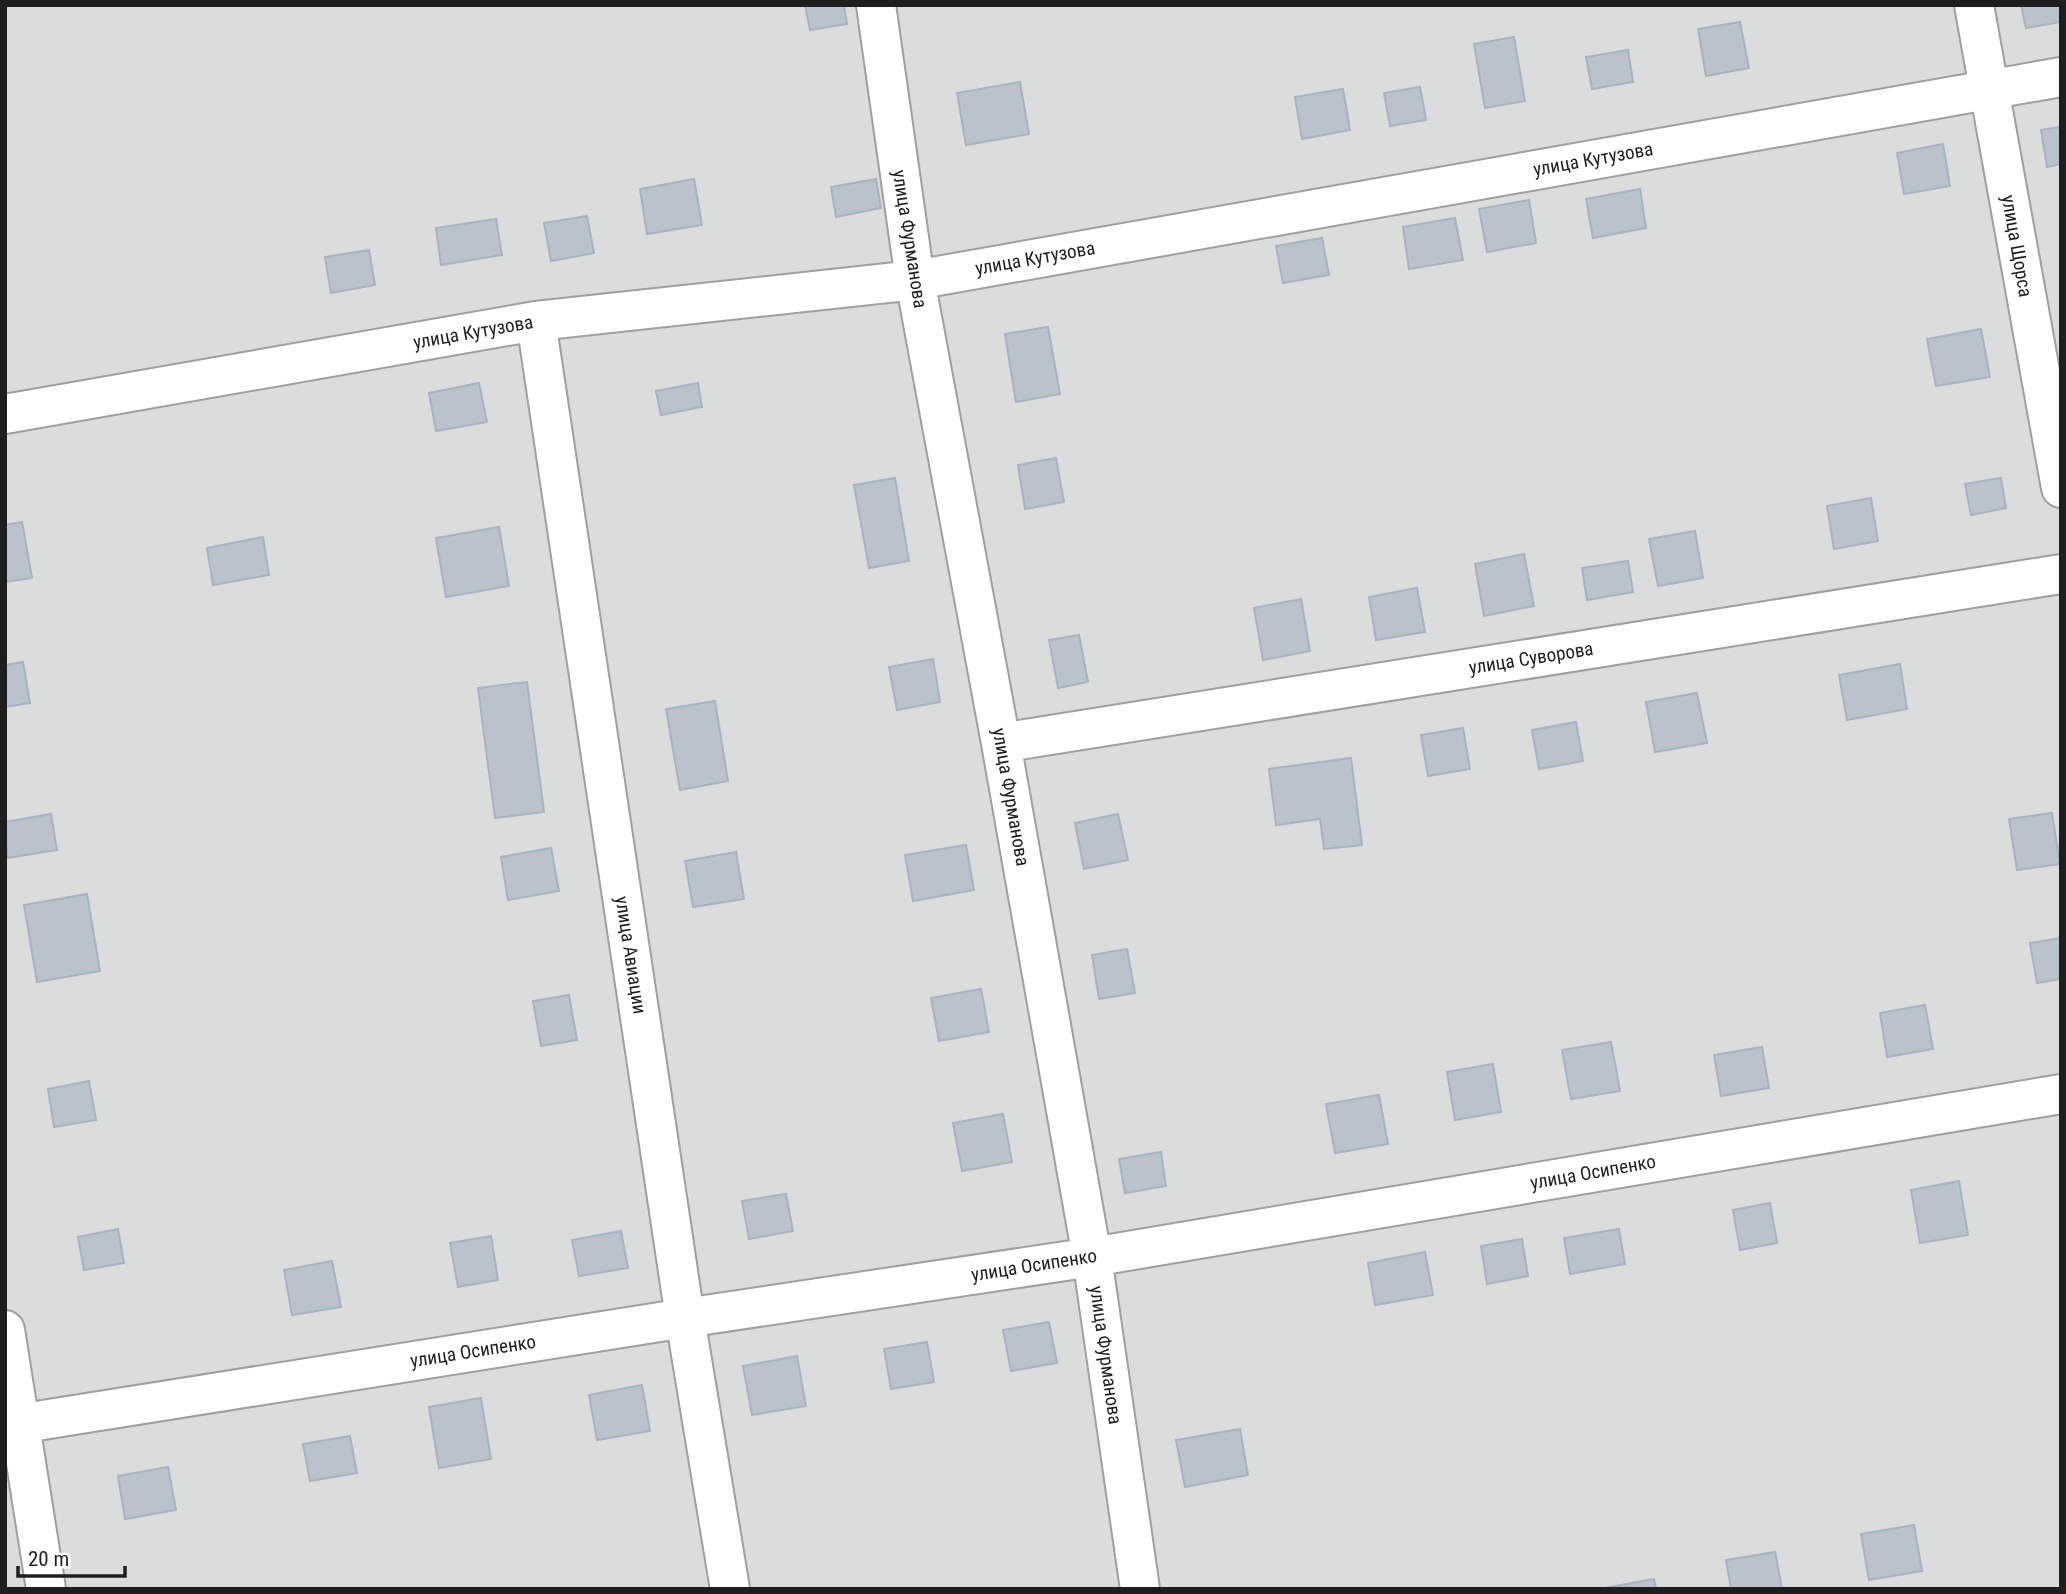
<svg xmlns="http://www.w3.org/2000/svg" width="2066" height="1594" font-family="'Roboto Condensed',sans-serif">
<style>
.residential{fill:#dbdcdc}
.building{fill:#bac2cc;stroke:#a5b3c2;stroke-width:2}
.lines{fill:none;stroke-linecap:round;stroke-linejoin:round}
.minor-casing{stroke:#9f9f9f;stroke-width:42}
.minor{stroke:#fff;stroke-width:38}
.labels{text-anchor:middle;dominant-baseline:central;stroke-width:5;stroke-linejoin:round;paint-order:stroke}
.street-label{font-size:19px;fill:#1e1e1e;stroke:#fff}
</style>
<rect width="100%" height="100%" fill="#e4e7f0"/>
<path class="residential" d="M5,5H2061V1589H5Z"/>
<path class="building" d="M805,5H844L847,24L810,30Z
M2021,5H2061V22L2026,28Z
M1740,22L1749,68L1706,76L1698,29Z
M1514,37L1525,101L1485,108L1474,44Z
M1628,50L1633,82L1592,89L1586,57Z
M1020,82L1029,134L966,145L957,93Z
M1420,87L1426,120L1390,126L1384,93Z
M1343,89L1350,130L1302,139L1295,97Z
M2061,127V164L2047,167L2041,130Z
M1943,144L1950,186L1904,194L1897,153Z
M694,179L702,225L647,234L640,189Z
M876,179L881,208L836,217L831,187Z
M1640,189L1646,228L1593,238L1586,199Z
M1529,200L1536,243L1487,252L1479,209Z
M587,216L594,253L551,261L544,223Z
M1455,218L1463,260L1409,269L1403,227Z
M496,219L502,255L441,265L436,228Z
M1322,238L1329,275L1283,283L1276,246Z
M369,250L375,285L331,293L325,257Z
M1048,327L1060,394L1016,402L1005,334Z
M1981,329L1990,377L1936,386L1927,339Z
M479,383L487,422L436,431L429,393Z
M698,383L702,407L661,415L656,391Z
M1056,458L1064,502L1025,509L1018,465Z
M895,478L909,561L869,568L854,485Z
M2001,478L2006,508L1971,515L1965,484Z
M1871,498L1878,541L1834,549L1827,506Z
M22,522L32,578L5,582V525Z
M499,527L509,586L446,597L436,538Z
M1695,531L1703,578L1658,586L1649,539Z
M263,537L269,575L213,585L207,548Z
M1524,554L1534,606L1484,616L1475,564Z
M1628,561L1633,592L1587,600L1582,568Z
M1417,588L1425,632L1376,640L1369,597Z
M1301,599L1310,651L1263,660L1254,608Z
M1079,635L1088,682L1058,688L1049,640Z
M933,659L940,702L897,710L889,667Z
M23,662L30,703L5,707V665Z
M1900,664L1907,709L1847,720L1839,675Z
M527,682L544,812L495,818L478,688Z
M1697,693L1707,743L1655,752L1646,702Z
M715,701L728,781L680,790L666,709Z
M1576,722L1583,761L1539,769L1532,730Z
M1463,728L1470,769L1428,776L1421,735Z
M1351,758L1362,845L1324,849L1320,819L1276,825L1269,769Z
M2052,813L2060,864L2017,870L2009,819Z
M51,814L57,850L7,858L5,822Z
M1118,814L1128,860L1084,869L1075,823Z
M966,845L974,890L913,901L905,855Z
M551,848L559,891L508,900L501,857Z
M736,852L744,899L693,907L685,861Z
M87,894L100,971L37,982L24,905Z
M2061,938V979L2037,983L2030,943Z
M1127,949L1135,993L1099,999L1092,955Z
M981,989L989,1032L939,1041L931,998Z
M569,995L577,1040L541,1046L533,1001Z
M1925,1005L1933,1049L1887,1057L1880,1013Z
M1611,1042L1620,1091L1571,1099L1562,1050Z
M1762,1047L1769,1088L1721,1096L1714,1055Z
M1493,1064L1501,1112L1455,1120L1447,1072Z
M89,1081L96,1120L54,1127L48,1089Z
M1379,1095L1388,1144L1335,1153L1326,1104Z
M1003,1114L1012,1162L962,1171L953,1123Z
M1161,1152L1166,1186L1125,1193L1119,1159Z
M1959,1181L1968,1235L1920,1243L1911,1190Z
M786,1194L793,1231L749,1239L742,1201Z
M1770,1203L1777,1243L1740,1250L1733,1210Z
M118,1229L124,1263L84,1270L78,1237Z
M1619,1229L1625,1264L1570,1274L1564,1238Z
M621,1231L628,1268L579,1276L572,1240Z
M491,1236L498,1280L458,1287L450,1243Z
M1522,1239L1528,1276L1487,1284L1481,1246Z
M1425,1252L1433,1295L1375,1305L1368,1263Z
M332,1261L341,1307L292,1315L284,1270Z
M1049,1322L1057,1363L1011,1371L1003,1330Z
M927,1342L934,1382L891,1389L884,1349Z
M797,1356L806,1406L752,1415L743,1366Z
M642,1385L650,1431L597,1440L589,1395Z
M481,1398L491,1459L439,1468L429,1407Z
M1240,1429L1248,1475L1185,1487L1176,1440Z
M350,1436L357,1473L310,1481L303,1444Z
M168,1467L176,1510L125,1519L118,1476Z
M1914,1525L1922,1571L1869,1580L1861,1534Z
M1775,1552L1782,1589H1731L1726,1560Z
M1654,1579L1656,1589H1600Z"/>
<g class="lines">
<defs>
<path id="minor" d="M876,5L915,280L1001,743L1092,1257L1140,1589
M1974,5L2061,488
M536,321L685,1318L730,1589
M5,414L536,321L915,280L2061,77
M1001,743L2061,574
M5,1330L46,1589
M5,1426L685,1318L1092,1257L2061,1094"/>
</defs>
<use href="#minor" class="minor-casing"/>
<use href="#minor" class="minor"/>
</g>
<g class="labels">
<g class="street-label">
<text transform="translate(1593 159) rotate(-10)">улица Кутузова</text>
<text transform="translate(910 239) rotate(81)">улица Фурманова</text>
<text transform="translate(2017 246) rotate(80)">улица Щорса</text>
<text transform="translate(1035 258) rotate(-10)">улица Кутузова</text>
<text transform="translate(473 332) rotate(-10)">улица Кутузова</text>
<text transform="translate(1531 658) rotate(-9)">улица Суворова</text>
<text transform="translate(1011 797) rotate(80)">улица Фурманова</text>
<text transform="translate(631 955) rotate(81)">улица Авиации</text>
<text transform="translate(1593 1172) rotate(-10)">улица Осипенко</text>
<text transform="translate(1034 1265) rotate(-9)">улица Осипенко</text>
<text transform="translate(473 1351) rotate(-9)">улица Осипенко</text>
<text transform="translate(1106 1355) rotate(82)">улица Фурманова</text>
</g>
</g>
<rect width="2066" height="1594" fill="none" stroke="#1e1e1e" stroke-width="14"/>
<path d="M18 1566v10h107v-10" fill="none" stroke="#1e1e1e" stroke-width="3.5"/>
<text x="28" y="1566" font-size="21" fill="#1e1e1e" stroke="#ffffff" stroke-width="5" paint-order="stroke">20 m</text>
</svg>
